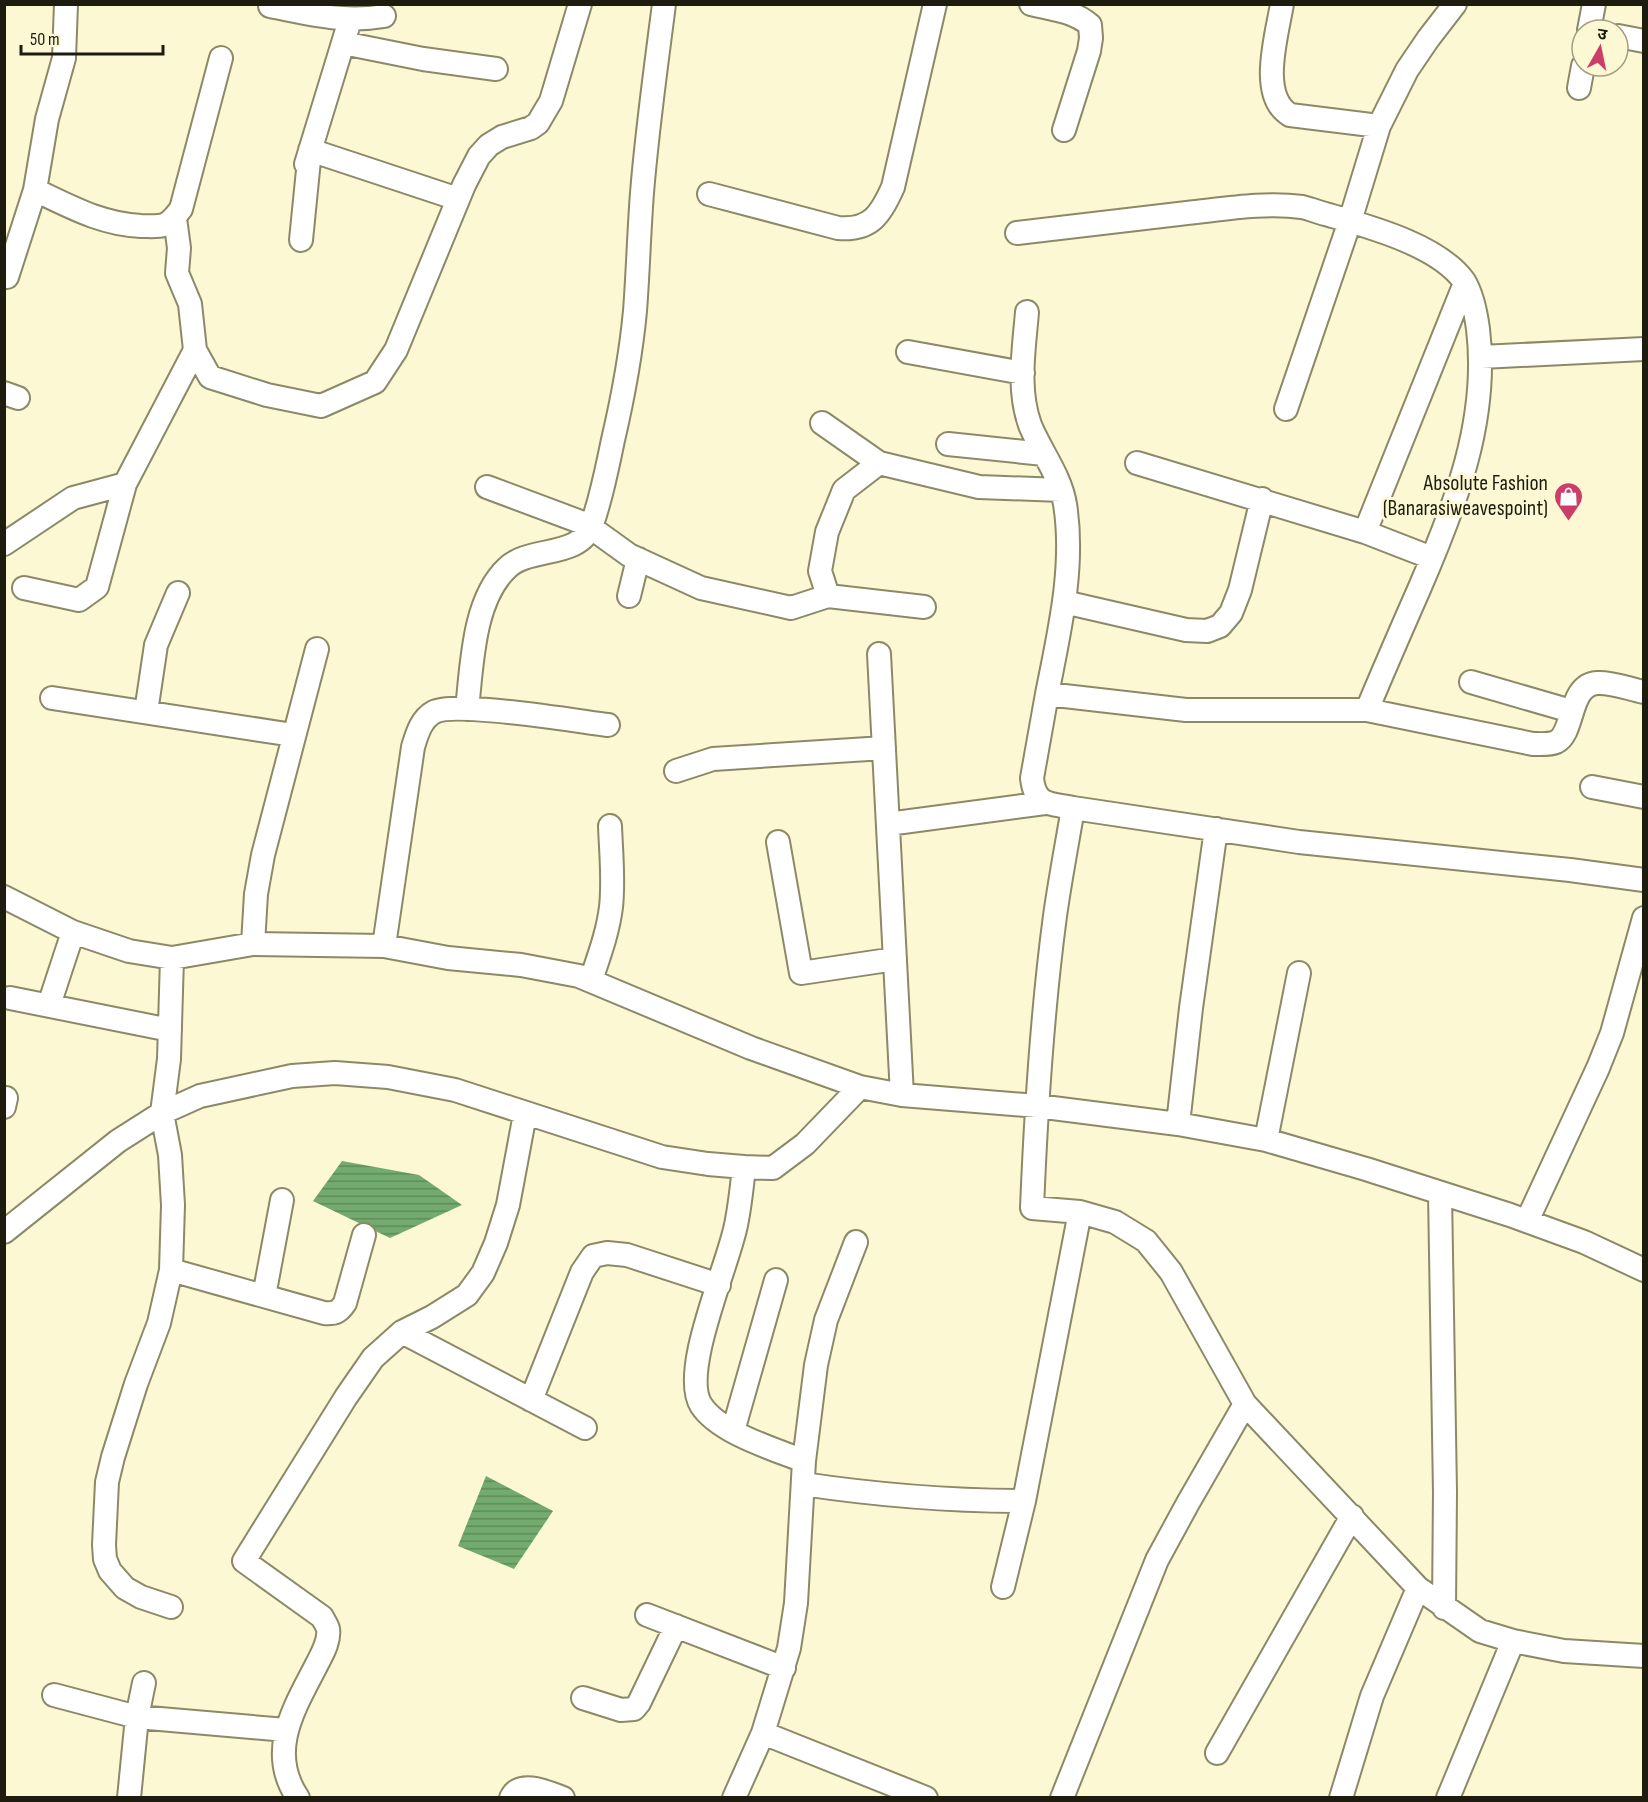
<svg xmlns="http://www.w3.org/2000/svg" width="1648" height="1802" font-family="'Sofia Sans Condensed','Noto Sans Devanagari',sans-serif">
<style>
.water{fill:url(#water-rules)}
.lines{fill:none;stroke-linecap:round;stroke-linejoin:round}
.minor-casing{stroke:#8b8967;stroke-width:26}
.minor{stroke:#fff;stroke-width:22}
.labels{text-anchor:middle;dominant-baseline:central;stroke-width:6;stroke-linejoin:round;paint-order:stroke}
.poi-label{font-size:22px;fill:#1d1c0e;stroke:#fbf8d3;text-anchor:end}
</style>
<defs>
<pattern id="water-rules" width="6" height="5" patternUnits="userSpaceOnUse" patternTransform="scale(1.5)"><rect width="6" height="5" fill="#73ab6f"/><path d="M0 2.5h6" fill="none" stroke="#5e8a5a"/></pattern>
</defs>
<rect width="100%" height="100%" fill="#fbf8d3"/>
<path class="water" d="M342,1161L419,1175L462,1205L390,1238L313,1201Z
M486,1476L553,1511L514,1569L458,1546Z"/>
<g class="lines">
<defs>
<path id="minor" d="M1031,4C1052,9 1074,11 1090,25L1091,38L1089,51L1064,130
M1282,4C1277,35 1258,96 1290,115L1379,126
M270,6C309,14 344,23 384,16
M1589,30L1594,4
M1618,36L1644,41
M343,43L423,59L496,69
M1579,88L1583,66
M306,164L350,20
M35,190C71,207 101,224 141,226C149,226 157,227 164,225C172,222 176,215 181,209L221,58
M709,194L838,228C871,231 881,214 893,187L935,4
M175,218L179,248L177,273L190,304L195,350L210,377L267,395L321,406L375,382L396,350L464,185L479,156L489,145L502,137L531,128L538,123L551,101L580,4
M1017,233C1074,226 1131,220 1187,213C1225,209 1265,202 1302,207C1311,209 1320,213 1329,215C1370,227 1438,245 1464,281C1472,294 1476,314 1478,329C1489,420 1455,506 1420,587C1402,628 1384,669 1367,710H1186L1047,694L1032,778C1035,806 1049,803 1073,808
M301,240L310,150L458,199
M7,277L35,190L47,119L64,58L66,4
M1027,312C1024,349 1017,389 1030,425C1041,452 1060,475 1065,504C1075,567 1059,633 1047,694
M908,352L1023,373
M1481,357L1644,349
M4,393L18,398
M1286,409L1350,221L1379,126L1407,70L1428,39L1455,4
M822,423L879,463L979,487L1061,490
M948,444L1044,454
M1137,463L1365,532L1432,558
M487,487L586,524L629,555L701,588L791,608L828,596L924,607
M1365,532L1465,283
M4,544L73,498L125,484L195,350
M24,588L79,600L97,587L125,484
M629,596L638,559
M828,596L820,571L827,532L844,490L879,463
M1064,602L1186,630L1207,631L1220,626L1231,613L1240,590L1262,499
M879,654L902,1095
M1471,682L1571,711
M52,698L293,735
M467,709C472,665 473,600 507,568C529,546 580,559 592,524C602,496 607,468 613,440C623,397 631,354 635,311C638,272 639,232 642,193C647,130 656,67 664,4
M1367,710L1533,744C1540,744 1549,745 1556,742C1575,733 1568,685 1597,683C1612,682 1629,689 1644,692
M146,712L156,645L178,593
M676,771L713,759L884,748
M1592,787L1644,797
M888,824L1045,803
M778,842L801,973L895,959
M1644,880L1570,870L1299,842L1073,808C1067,844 1060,880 1055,916C1042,1013 1036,1110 1032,1208L1080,1212L1115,1222L1146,1241L1171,1272L1245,1404L1418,1588L1480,1631L1513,1641L1564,1651L1644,1656
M4,897L73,932L129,951L172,958L253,944L384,946L448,958L521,965L579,976L751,1048L860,1087L902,1095L1037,1106L1178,1124L1266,1140L1366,1169L1510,1215L1584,1242L1644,1270
M253,944L256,894L263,855L317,649
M384,946L413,747C417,734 421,719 434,712C457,701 576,721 608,725
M591,980C599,956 608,932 611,907C614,880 611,853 610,826
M10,998L170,1030
M49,1005L73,932
M4,1107L6,1098
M1178,1124L1191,1008L1216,829
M1266,1140L1299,973
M1440,1193L1445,1492L1444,1608
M1527,1221L1598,1068L1612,1033L1644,918
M4,1232L118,1141L162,1113L200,1096L292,1076L335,1073L388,1077L455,1090L662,1157L708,1164L744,1167
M171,1270L324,1313C335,1314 339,1312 345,1303L364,1235
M264,1296L282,1200
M402,1332L585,1428
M531,1400L582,1272L593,1256L607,1253L627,1255L719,1285
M733,1431L776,1280
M804,1461C774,1449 719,1433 701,1405C680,1371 728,1266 736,1225C740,1206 742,1186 744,1167L773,1168L805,1144L860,1087
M803,1484C877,1495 950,1501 1024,1501
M1003,1587L1024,1501L1080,1212
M171,1607L141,1597L125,1588L110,1571L105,1559L104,1545L107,1482L113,1457L136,1384L159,1323L171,1270L173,1205L170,1155L162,1113L169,1059L172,958
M647,1615L784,1668
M54,1695L137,1717L286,1730
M583,1698L621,1710L634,1709L639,1703L676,1626
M763,1733L926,1798
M1217,1753L1352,1516
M129,1798L137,1717L144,1683
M298,1798C266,1751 295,1707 317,1664C322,1654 330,1641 328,1629C327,1625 324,1621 322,1617L244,1561L346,1397L373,1358L402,1332L432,1317L467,1295L483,1273L496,1243L508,1205L525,1114
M511,1798C520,1779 549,1793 563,1798
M734,1798L763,1733L789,1648L796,1603L804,1461L816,1365L826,1320L856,1242
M1062,1798L1157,1560L1188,1503L1245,1404
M1341,1798L1372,1696L1418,1588
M1448,1798L1513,1641"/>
</defs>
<use href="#minor" class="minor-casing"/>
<use href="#minor" class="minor"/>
</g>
<defs>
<symbol id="shop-pin" viewBox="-11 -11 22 30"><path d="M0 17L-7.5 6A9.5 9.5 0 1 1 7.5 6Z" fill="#cc3d68" stroke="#fbf8d3"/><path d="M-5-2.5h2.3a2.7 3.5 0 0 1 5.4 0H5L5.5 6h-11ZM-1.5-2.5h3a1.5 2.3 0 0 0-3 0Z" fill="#fff"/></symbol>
</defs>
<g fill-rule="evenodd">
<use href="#shop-pin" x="1552" y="480" width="33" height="45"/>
</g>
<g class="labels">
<g class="poi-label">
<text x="1548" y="483">Absolute Fashion<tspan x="1548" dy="25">(Banarasiweavespoint)</tspan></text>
</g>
</g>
<rect width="1648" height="1802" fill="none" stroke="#1d1c0e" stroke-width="12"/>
<g transform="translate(1600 48) rotate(9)"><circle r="28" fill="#fbf8d3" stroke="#a2a084" stroke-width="1.5"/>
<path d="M0-4.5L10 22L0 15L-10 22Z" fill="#cc3d68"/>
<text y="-9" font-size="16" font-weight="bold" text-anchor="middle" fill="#1d1c0e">उ</text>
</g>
<path d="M21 45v9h142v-9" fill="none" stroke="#1d1c0e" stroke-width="3"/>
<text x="30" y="45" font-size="18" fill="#1d1c0e" stroke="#fbf8d3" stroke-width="4.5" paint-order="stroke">50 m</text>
</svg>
